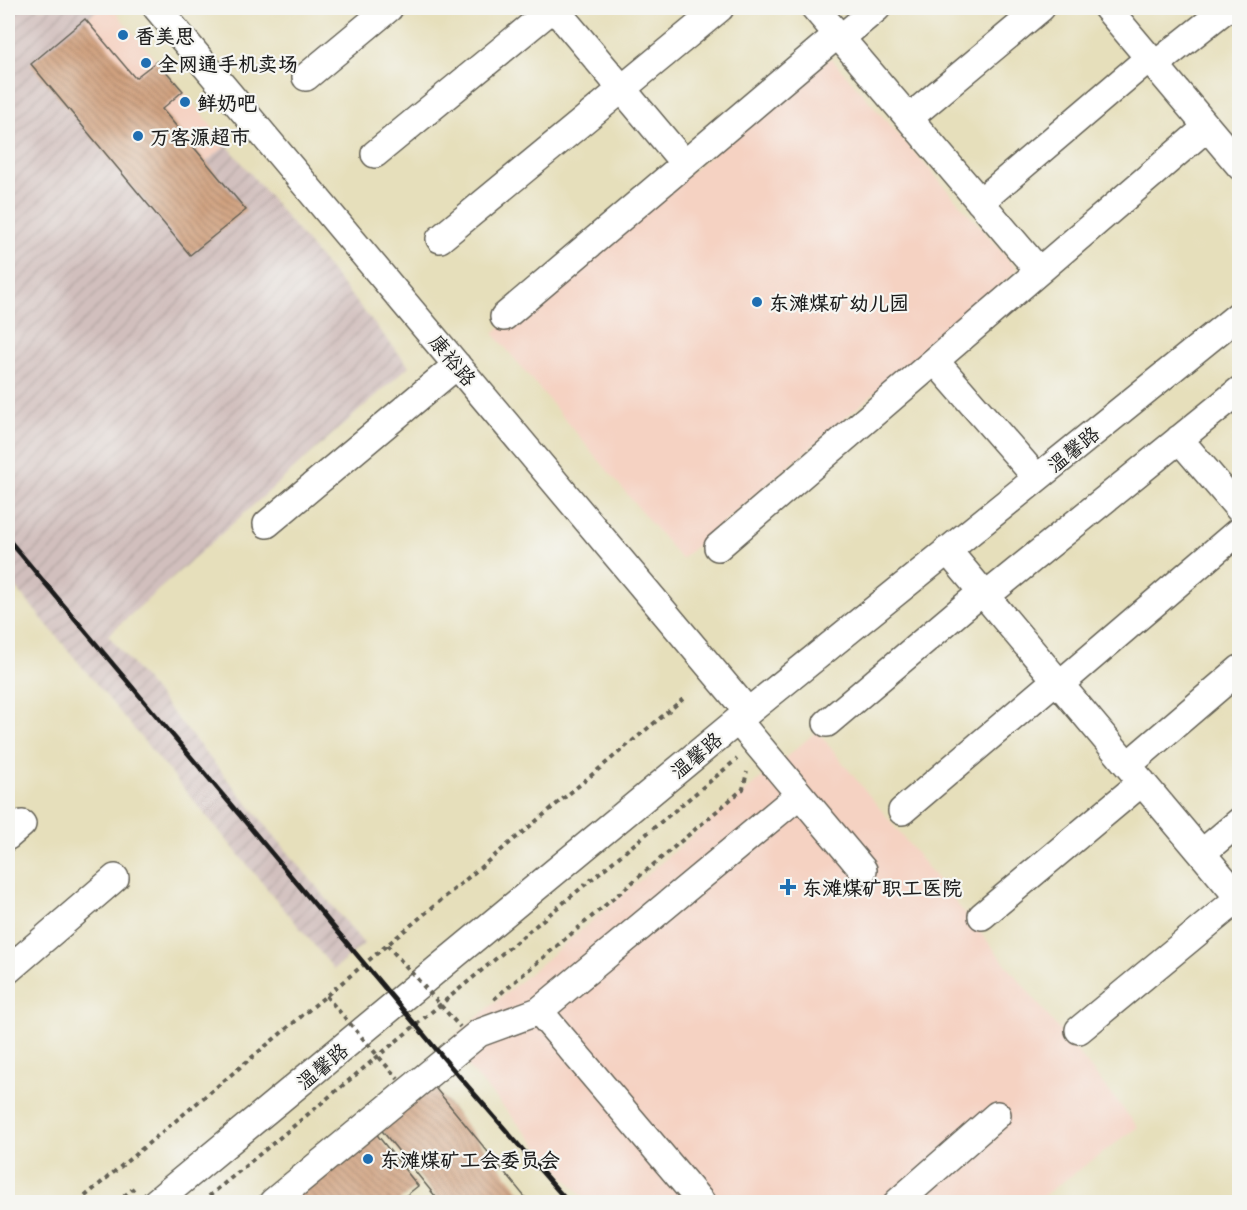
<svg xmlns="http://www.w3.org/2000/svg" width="1247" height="1210" font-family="Delius,'LXGW WenKai TC',sans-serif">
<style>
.built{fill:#f5d2c2}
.industrial{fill:url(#industrial-furrows)}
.building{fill:url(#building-back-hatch)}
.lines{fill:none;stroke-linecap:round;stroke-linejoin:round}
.minor-casing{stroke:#636054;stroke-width:30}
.path{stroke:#636054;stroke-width:4;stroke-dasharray:4.5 4.5;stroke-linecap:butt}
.minor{stroke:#fff;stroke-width:27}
.rail{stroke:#1c1c1c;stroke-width:4.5}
.path-bridge{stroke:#636054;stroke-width:4;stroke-dasharray:4.5 4.5;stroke-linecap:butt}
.poi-dot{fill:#1f6fb2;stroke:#f6f6f2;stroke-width:2}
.labels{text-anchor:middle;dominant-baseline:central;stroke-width:4.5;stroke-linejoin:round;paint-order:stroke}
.poi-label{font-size:20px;font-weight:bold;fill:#1c1c1c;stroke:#f6f6f2;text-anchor:start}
.street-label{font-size:20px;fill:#1c1c1c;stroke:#f6f6f2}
</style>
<defs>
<pattern id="industrial-furrows" width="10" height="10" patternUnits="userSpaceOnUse" patternTransform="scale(1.5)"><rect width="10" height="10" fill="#d1bfbd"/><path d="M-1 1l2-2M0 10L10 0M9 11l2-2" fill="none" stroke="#b3a4a2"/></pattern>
<pattern id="building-back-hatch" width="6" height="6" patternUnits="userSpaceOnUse" patternTransform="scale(1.5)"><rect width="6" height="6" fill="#d0a17f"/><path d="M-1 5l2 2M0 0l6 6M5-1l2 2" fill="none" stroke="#a88267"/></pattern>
</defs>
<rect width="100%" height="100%" fill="#f6f6f2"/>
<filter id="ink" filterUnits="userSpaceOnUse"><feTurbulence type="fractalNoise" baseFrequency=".0167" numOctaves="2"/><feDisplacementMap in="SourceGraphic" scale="12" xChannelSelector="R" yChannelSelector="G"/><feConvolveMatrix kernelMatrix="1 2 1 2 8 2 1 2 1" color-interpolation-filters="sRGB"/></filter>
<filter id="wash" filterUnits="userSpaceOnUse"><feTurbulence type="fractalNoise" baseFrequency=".008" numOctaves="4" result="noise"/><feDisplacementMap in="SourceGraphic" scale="24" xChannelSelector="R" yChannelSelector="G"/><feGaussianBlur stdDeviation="1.35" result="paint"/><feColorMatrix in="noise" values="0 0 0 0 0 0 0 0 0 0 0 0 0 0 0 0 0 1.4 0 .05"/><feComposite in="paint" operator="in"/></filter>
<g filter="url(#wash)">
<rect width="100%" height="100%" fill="#e6dfbb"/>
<path class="built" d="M99,8H112L157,61L135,78L85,20Z
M831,58L1018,270L681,559L493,333Z
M183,91L227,145L206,162L162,109Z
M817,731L1138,1127L1035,1202H587L447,1043Z"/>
<path class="industrial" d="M8,8H99L31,64L190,255L246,210L206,162L227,145L409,366L108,635L364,944L334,969L8,578Z"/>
<g id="blocks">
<path class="building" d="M85,19L135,78L157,61L183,91L162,109L246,210L190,255L31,64Z
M432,1084L529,1202H440L379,1127Z
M374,1131L418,1186L398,1202H285Z"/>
</g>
</g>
<g filter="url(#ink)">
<use href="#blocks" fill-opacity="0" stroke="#636054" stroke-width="1.5"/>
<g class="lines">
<defs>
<path id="minor" d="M157,8L748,712
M554,8L685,164
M815,8L1039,271
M1107,8L1240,166
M841,38L877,8
M1155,65L1227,8
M306,77L389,8
M909,118L1041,8
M375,154L553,8
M980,202L1149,58
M440,239L720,8
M504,317L838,34
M935,361L1037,478
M1179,439L1240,510
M267,524L457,365
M718,547L1207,127
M947,550L1240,899
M986,596L1240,390
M1060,684L1240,530
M738,721L863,870
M827,723L982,592
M1128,765L1240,669
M902,811L1056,680
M8,836L22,824
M1202,853L1240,821
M982,916L1142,782
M8,970L115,878
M539,1011L701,1202
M1079,1030L1239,898
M156,1202L748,712L1240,314
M273,1202L479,1033L539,1011L799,795
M898,1202L997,1115"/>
</defs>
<use href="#minor" class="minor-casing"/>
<path class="path" d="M494,999L743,789L747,772
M78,1202L683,699
M117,1202L134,1188
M202,1202L737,759"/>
<use href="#minor" class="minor"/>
<path class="rail" d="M8,539L446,1061L568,1202"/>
<path class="path-bridge" d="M387,945L460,1027
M326,996L398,1079"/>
</g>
</g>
<g class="poi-dot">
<circle cx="123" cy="35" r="6"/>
<circle cx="146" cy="63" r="6"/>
<circle cx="185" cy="102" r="6"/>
<circle cx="138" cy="136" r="6"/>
<circle cx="757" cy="302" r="6"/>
<path d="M785 878h6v6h6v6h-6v6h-6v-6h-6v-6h6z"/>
<circle cx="368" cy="1159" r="6"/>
</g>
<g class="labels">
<g class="poi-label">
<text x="135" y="35">香美思</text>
<text x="158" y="63">全网通手机卖场</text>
<text x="197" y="102">鲜奶吧</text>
<text x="150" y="136">万客源超市</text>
<text x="769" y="302">东滩煤矿幼儿园</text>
<text x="802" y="887">东滩煤矿职工医院</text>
<text x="380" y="1159">东滩煤矿工会委员会</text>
</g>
<g class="street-label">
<text transform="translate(453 360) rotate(50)">康裕路</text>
<text transform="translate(1073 449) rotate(-39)">温馨路</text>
<text transform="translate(696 755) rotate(-40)">温馨路</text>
<text transform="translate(322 1066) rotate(-40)">温馨路</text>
</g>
</g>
<rect width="1247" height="1210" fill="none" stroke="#f6f6f2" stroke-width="30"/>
</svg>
